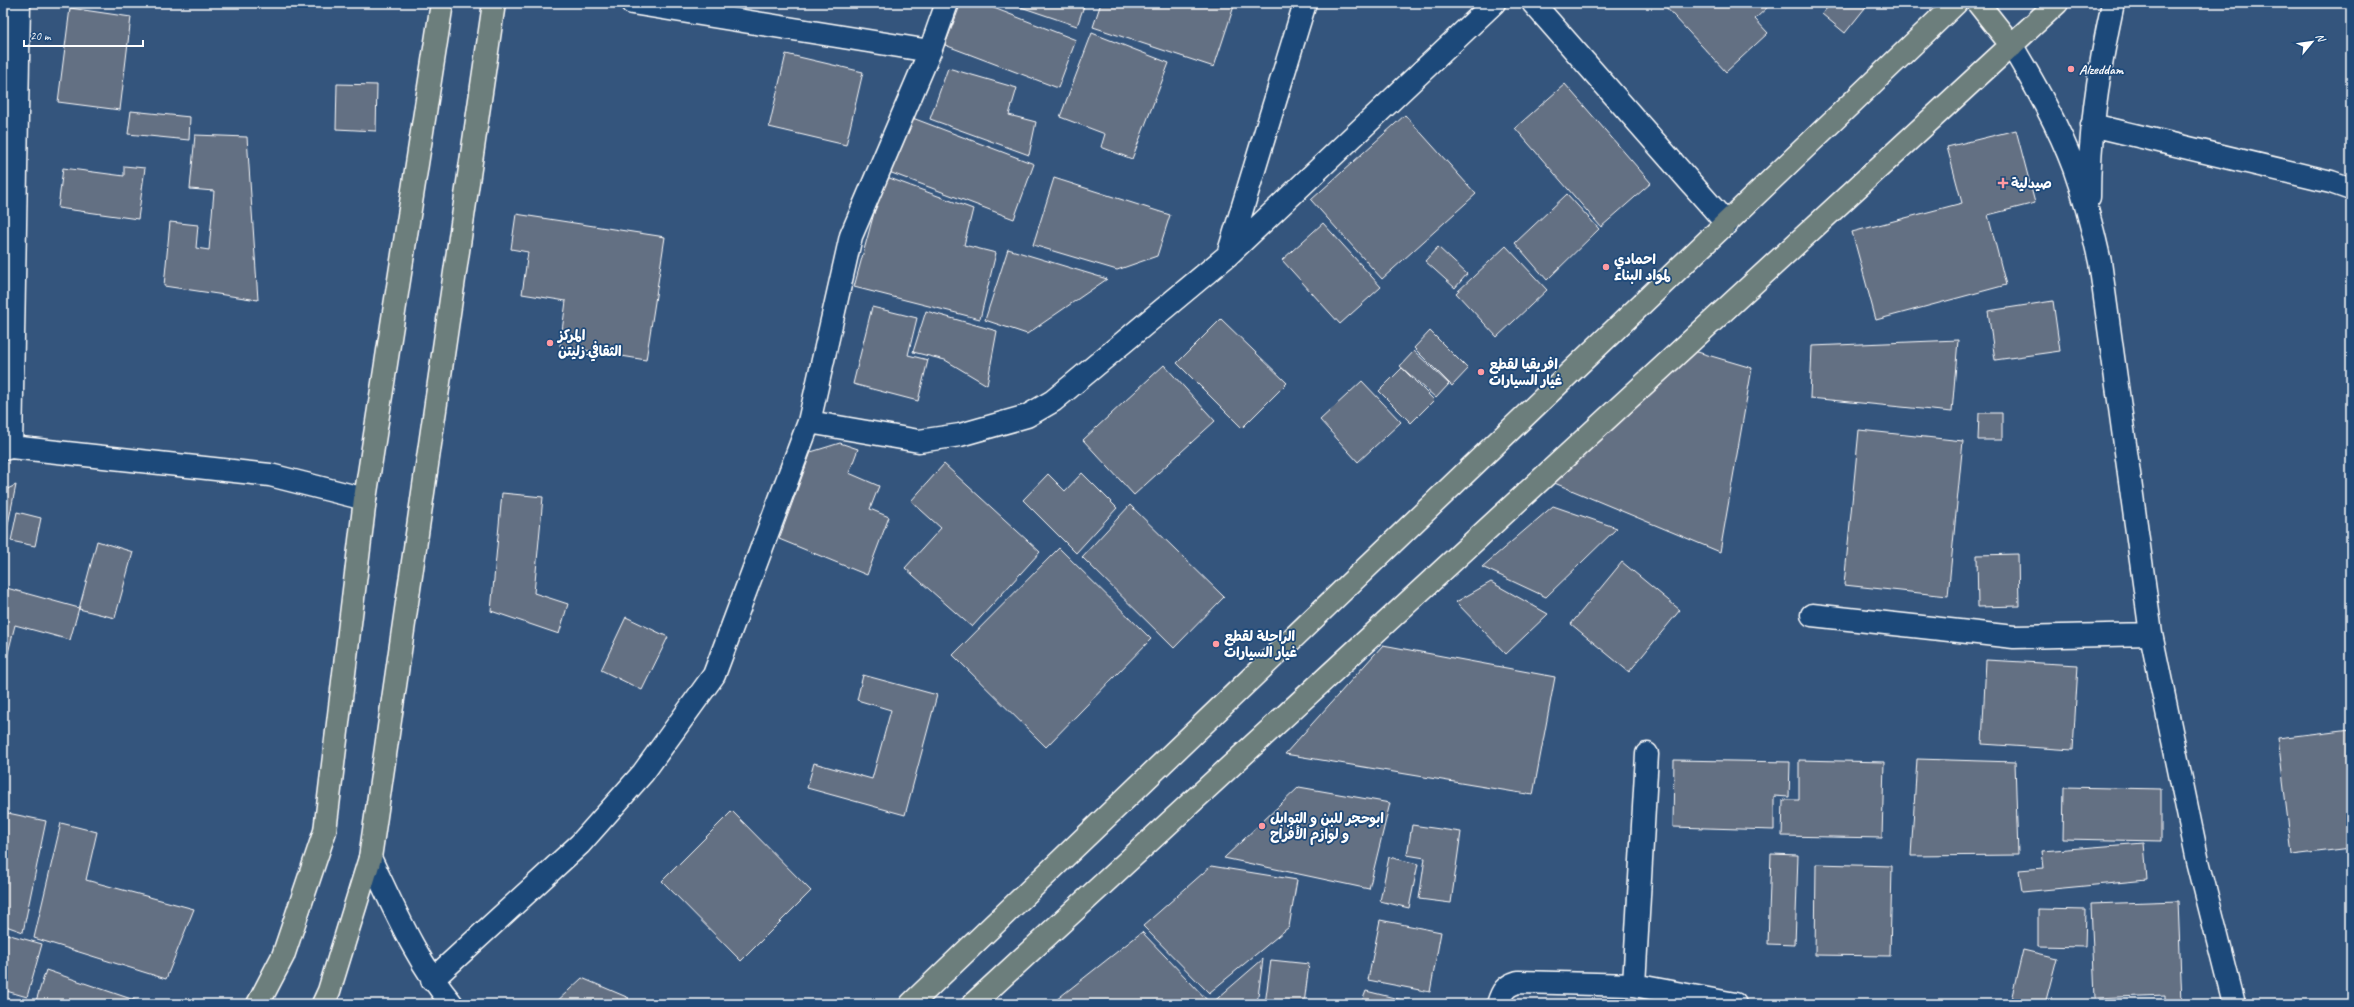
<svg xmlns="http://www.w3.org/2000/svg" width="2354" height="1007" font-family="Caveat,'Playpen Sans Arabic',sans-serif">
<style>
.building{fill:#646f83;stroke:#fff}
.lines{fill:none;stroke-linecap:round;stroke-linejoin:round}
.minor-casing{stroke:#fff;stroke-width:25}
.major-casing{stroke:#fff;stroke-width:25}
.minor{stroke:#1f4a7a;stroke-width:22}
.major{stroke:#6c7e7c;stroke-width:22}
.poi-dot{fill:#ff9aa2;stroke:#1f4a7a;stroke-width:1.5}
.labels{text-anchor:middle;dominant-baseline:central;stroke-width:3.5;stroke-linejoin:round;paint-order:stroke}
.poi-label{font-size:14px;font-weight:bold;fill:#fff;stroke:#1f4a7a;text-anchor:start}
</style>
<rect width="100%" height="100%" fill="#34557d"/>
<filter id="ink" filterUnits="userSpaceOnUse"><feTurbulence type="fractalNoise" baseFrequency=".025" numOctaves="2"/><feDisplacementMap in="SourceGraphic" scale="8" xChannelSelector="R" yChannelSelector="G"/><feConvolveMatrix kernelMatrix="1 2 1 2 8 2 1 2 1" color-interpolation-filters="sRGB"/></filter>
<g filter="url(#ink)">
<path class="building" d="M961,3H981L1076,40L1058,88L945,45Z
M1009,3H1085L1077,26Z
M1101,3H1235L1214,67L1093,27Z
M1662,3H1772L1755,19L1768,33L1726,72Z
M1831,3H1869L1845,33L1822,14Z
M70,8L131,17L120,110L58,102Z
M1092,33L1169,63L1132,159L1101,147L1105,134L1060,117Z
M786,54L863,72L846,145L769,127Z
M948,68L1017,88L1009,115L1036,122L1029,155L930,119Z
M337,84L377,85L376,131L336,129Z
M1565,84L1651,183L1601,227L1515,128Z
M131,111L190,117L189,140L128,134Z
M1405,115L1476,194L1382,279L1311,200Z
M910,117L1034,164L1014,219L889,172Z
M2016,130L2035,203L1988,215L2006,285L1876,320L1852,232L1962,203L1947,147Z
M195,135L247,137L258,300L164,286L170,222L198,225L196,248L209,250L214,191L190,189Z
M124,166L145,168L138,219L58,208L63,168L124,176Z
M884,176L973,209L964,245L996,253L980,319L854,287Z
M1054,178L1170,215L1157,256L1117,270L1033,245Z
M1567,194L1599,229L1547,280L1515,243Z
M516,214L665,237L646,360L560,346L566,301L522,294L528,252L511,249Z
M1323,223L1381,287L1340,324L1282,260Z
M1506,246L1547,290L1497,337L1456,293Z
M1438,247L1467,274L1455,288L1425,261Z
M1008,249L1107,279L1027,334L985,320Z
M2053,301L2060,351L1995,360L1988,311Z
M872,307L917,318L908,355L928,360L918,401L853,384Z
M926,311L997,331L987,385L945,360L913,352Z
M1221,319L1287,383L1242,428L1177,363Z
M1430,331L1468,369L1452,386L1414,348Z
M1958,340L1952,412L1810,398L1812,346Z
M1414,351L1449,384L1436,398L1400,366Z
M1694,351L1752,368L1720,552L1552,482Z
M1164,365L1215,421L1134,495L1083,440Z
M1402,368L1434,400L1411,423L1379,391Z
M1362,381L1401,422L1358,462L1320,420Z
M1979,413H2002V440H1978Z
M1859,430L1963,441L1948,596L1844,585Z
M840,443L858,449L849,473L879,486L870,509L889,517L867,575L779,539L811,452Z
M944,464L1040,552L972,627L905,568L941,528L911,501Z
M1082,473L1117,508L1076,553L1023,500L1048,474L1065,491Z
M16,485L5,539L3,538V491Z
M502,493L543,497L534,593L568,604L559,634L491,611Z
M1130,505L1224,597L1174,648L1082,557Z
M1553,506L1617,528L1546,597L1482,567Z
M17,512L41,518L35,546L11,541Z
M97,541L133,552L115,618L79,609Z
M1059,548L1151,639L1046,747L953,655Z
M2018,554L2019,606L1978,607L1977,555Z
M1622,562L1680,610L1629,672L1571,624Z
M1491,582L1548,614L1506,654L1456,602Z
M3,587L79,608L70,640L15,625L7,657L3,656Z
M626,617L668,637L642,690L601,670Z
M1383,645L1555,677L1533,795L1285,754Z
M1986,660L2078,665L2073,750L1982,744Z
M863,675L937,695L905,815L807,788L814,763L872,779L891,710L857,700Z
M2351,729V848L2292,855L2278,738Z
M1917,759L2015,762L2018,855L1911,856Z
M1674,760L1790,762L1789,797L1774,796V830L1673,827Z
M1799,760L1884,762L1882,838L1782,836L1783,800H1799Z
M1299,787L1390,803L1369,889L1224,858Z
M2064,787L2161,789V841L2063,839Z
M732,811L811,891L741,961L662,881Z
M3,812L46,821L23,932L3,925Z
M61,823L97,832L86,880L194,909L166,979L34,938Z
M1412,825L1461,832L1451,903L1419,899L1425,858L1407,855Z
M2144,843L2147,880L2022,892L2019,870L2044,868L2042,851Z
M1771,854L1798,855L1795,945L1768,944Z
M1389,857L1418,864L1409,908L1380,901Z
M1816,864L1892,866L1890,956L1815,955Z
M1211,866L1297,880L1289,927L1209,993L1143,926Z
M2178,901L2182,1004H2165V995L2095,998L2091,904Z
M2038,909L2086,910L2085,947L2038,946Z
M1380,920L1441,932L1430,992L1368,980Z
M1142,932L1211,1004H1051Z
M3,933L42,944L27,997L3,990Z
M2023,950L2057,958L2045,1004H2010Z
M1263,959L1257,1004H1211Z
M1271,960L1309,964L1304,1004H1265Z
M46,970L146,1004H35Z
M582,978L629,998L623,1004H554Z
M1366,991L1419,1004H1361Z"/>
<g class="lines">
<defs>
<path id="minor" d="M632,3L930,51
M1533,3L1727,224
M2012,46C2035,85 2058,125 2074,168C2085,199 2093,230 2100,262L2151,634L2198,861L2234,1004
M2092,125L2331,182L2351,189
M2089,197C2089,131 2099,67 2113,3
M1228,255L1305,3
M809,422L919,441L960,435L1027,416L1053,401L1227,256L1494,3
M11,447L19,3
M3,449L11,447L270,475L365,499
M1812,615L2014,637L2151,634
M370,858C394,908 416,961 452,1004
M432,980L580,844L643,773L714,675L809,422L851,236L930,51L947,3
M1634,985L1647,754
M1498,1004C1502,991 1505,986 1518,982L1634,985L1735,1004"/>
<path id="major" d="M1978,3L2012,46
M258,1004L283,956L325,831L365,499L442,3
M323,1004L329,991L370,858L494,3
M911,1004L1956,3
M973,1004L2057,3"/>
</defs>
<use href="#minor" class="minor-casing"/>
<use href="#major" class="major-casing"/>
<use href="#minor" class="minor"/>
<use href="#major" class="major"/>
</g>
</g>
<g class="poi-dot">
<circle cx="2071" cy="69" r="4"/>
<path d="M2001 177h4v4h4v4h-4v4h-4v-4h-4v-4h4z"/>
<circle cx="1606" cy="267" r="4"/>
<circle cx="550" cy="343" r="4"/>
<circle cx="1481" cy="372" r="4"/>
<circle cx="1216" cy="644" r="4"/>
<circle cx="1262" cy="826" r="4"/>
</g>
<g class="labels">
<g class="poi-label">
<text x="2079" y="69">Alzeddam</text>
<text x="2011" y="183">صيدلية</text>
<text x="1614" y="259">احمادي<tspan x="1614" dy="16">لمواد البناء</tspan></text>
<text x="558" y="335">المركز<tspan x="558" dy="16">الثقافي.زليتن</tspan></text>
<text x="1489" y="364">افريقيا لقطع<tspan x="1489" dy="16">غيار السيارات</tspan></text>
<text x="1224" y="636">الراحلة لقطع<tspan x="1224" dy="16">غيار السيارات</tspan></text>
<text x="1270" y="818">ابوحجر للبن و التوابل<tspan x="1270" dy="16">و لوازم الأفراح</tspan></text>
</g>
</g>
<rect width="2354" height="1007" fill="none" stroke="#1f4a7a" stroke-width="16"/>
<rect x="8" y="8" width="2338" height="991" fill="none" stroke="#fff" stroke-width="1.5" filter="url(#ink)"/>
<g transform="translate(2312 42) rotate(61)" stroke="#1f4a7a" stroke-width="3" paint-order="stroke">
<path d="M0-3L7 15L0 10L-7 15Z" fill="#ffffff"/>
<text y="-6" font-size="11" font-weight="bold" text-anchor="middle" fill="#ffffff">N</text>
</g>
<path d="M24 40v6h119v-6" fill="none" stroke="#ffffff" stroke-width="2"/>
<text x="30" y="40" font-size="12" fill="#ffffff" stroke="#1f4a7a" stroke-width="3" paint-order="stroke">20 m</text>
</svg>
